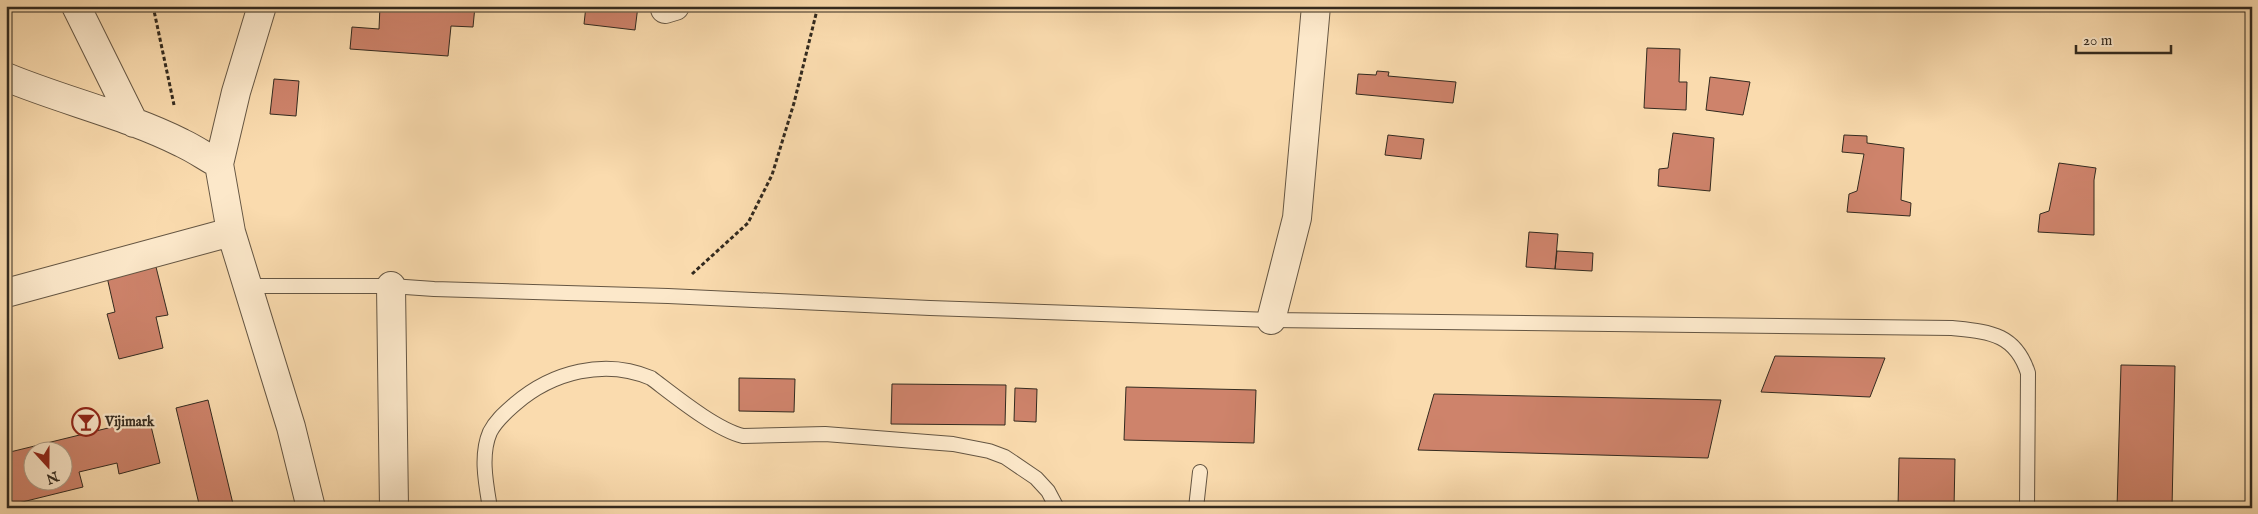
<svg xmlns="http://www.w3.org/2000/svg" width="2258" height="514" font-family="'IM FELL English',serif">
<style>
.building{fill:#ce836b;stroke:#332a1f;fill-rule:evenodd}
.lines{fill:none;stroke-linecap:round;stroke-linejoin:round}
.lane-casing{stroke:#655643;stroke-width:16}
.street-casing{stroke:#655643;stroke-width:30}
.path{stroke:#332a1f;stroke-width:3;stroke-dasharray:4 2.5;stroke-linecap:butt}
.lane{stroke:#fce8ca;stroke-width:14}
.street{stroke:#fce8ca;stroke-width:28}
.labels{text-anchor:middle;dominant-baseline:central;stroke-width:4.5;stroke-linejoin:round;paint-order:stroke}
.poi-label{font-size:14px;font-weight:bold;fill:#332a1f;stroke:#fce8ca;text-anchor:start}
</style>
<rect width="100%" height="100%" fill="#fadbae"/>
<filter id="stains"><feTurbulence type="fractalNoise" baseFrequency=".004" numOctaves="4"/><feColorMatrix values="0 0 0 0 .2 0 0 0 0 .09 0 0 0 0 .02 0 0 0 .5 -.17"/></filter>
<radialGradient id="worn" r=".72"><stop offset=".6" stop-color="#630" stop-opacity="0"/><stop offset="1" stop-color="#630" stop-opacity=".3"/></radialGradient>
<path class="building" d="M380,6H475L473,27L451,26L448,56L350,49L352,27L379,29Z
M586,6H638L635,30L584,24Z
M1647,48L1680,49L1679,82H1687L1686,110L1644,108Z
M1377,71L1389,72L1388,76L1456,82L1453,103L1356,94L1358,74L1376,75Z
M1710,77L1750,82L1743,115L1706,110Z
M274,79L299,81L296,116L270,114Z
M1673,133L1714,138L1710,191L1658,186L1659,169L1668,168Z
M1388,135L1424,139L1421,159L1385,155Z
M1844,135L1867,136V143L1904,148L1901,200L1911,203L1910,216L1847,212L1849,194L1857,191L1864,154L1842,152Z
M2059,163L2096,168L2094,180V235L2038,232L2040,214L2049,211Z
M1529,232L1558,234L1555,269L1526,267Z
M1557,251L1593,253L1592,271L1555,269Z
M153,255L168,315L156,317L163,348L119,359L107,314L115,312L107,277Z
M1775,356L1885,358L1870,397L1761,392Z
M2121,365L2175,366L2172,508H2117Z
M739,378L795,379L794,412L739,411Z
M892,384L1006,385L1005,425L891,424Z
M1126,387L1256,390L1254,443L1124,440Z
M1015,388L1037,389L1036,422L1014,421Z
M1434,394L1721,400L1708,458L1418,450Z
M208,400L234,508H200L176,408Z
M149,418L160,463L119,474L117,463L79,472L83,487L6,506V453ZM32,452H62V482H32Z
M1899,458L1955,459L1954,508H1898Z"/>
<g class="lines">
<defs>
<path id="lane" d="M248,286H391L434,289L668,296L930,308L1271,320L1952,328C1989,332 2015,333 2028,373L2027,508
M490,508C486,484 480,455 490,432C496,420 506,412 515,404C552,372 605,358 651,378C675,396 715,429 743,436L825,434L953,444L989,451L1005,457L1036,478L1048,491L1057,508
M1196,508L1200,472"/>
<path id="street" d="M76,6L134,123
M262,6L236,92L219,164L231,232L291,427L311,508
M665,9L675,6
M6,77C64,101 126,115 182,143C195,149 206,157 219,164
M391,286L394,508
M6,293L231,232
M1271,320L1297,218L1316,6"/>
</defs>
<use href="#lane" class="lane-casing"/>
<use href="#street" class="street-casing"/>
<path class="path" d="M153,6L174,105
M692,274L748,223L772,175L794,103L818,6"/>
<use href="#lane" class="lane"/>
<use href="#street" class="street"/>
</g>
<defs>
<symbol id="bar-ring" viewBox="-11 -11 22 22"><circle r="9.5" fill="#fce8ca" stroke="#8f2418" stroke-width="1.5"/><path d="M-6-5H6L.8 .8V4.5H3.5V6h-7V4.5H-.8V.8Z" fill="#8f2418"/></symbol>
</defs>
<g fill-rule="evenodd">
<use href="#bar-ring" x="70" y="406" width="32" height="32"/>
</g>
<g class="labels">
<g class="poi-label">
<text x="105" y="422">Vijimark</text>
</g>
</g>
<rect width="2258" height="514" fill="none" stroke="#fadbae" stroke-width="25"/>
<rect x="8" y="8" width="2243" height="499" fill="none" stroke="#332a1f" stroke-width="2.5"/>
<rect x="12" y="12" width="2233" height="489" fill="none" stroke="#332a1f"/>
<g transform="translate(48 466) rotate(159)"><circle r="24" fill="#fce8ca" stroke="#ac9c86"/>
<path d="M0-4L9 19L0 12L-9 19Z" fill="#8f2418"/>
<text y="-8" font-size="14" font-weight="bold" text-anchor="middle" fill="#332a1f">N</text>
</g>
<path d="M2076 45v8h95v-8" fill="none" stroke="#332a1f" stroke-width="2.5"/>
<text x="2083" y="45" font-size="15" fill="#332a1f" stroke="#fce8ca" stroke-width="4" paint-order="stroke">20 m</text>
<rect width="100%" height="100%" filter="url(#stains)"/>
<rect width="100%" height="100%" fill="url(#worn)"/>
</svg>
